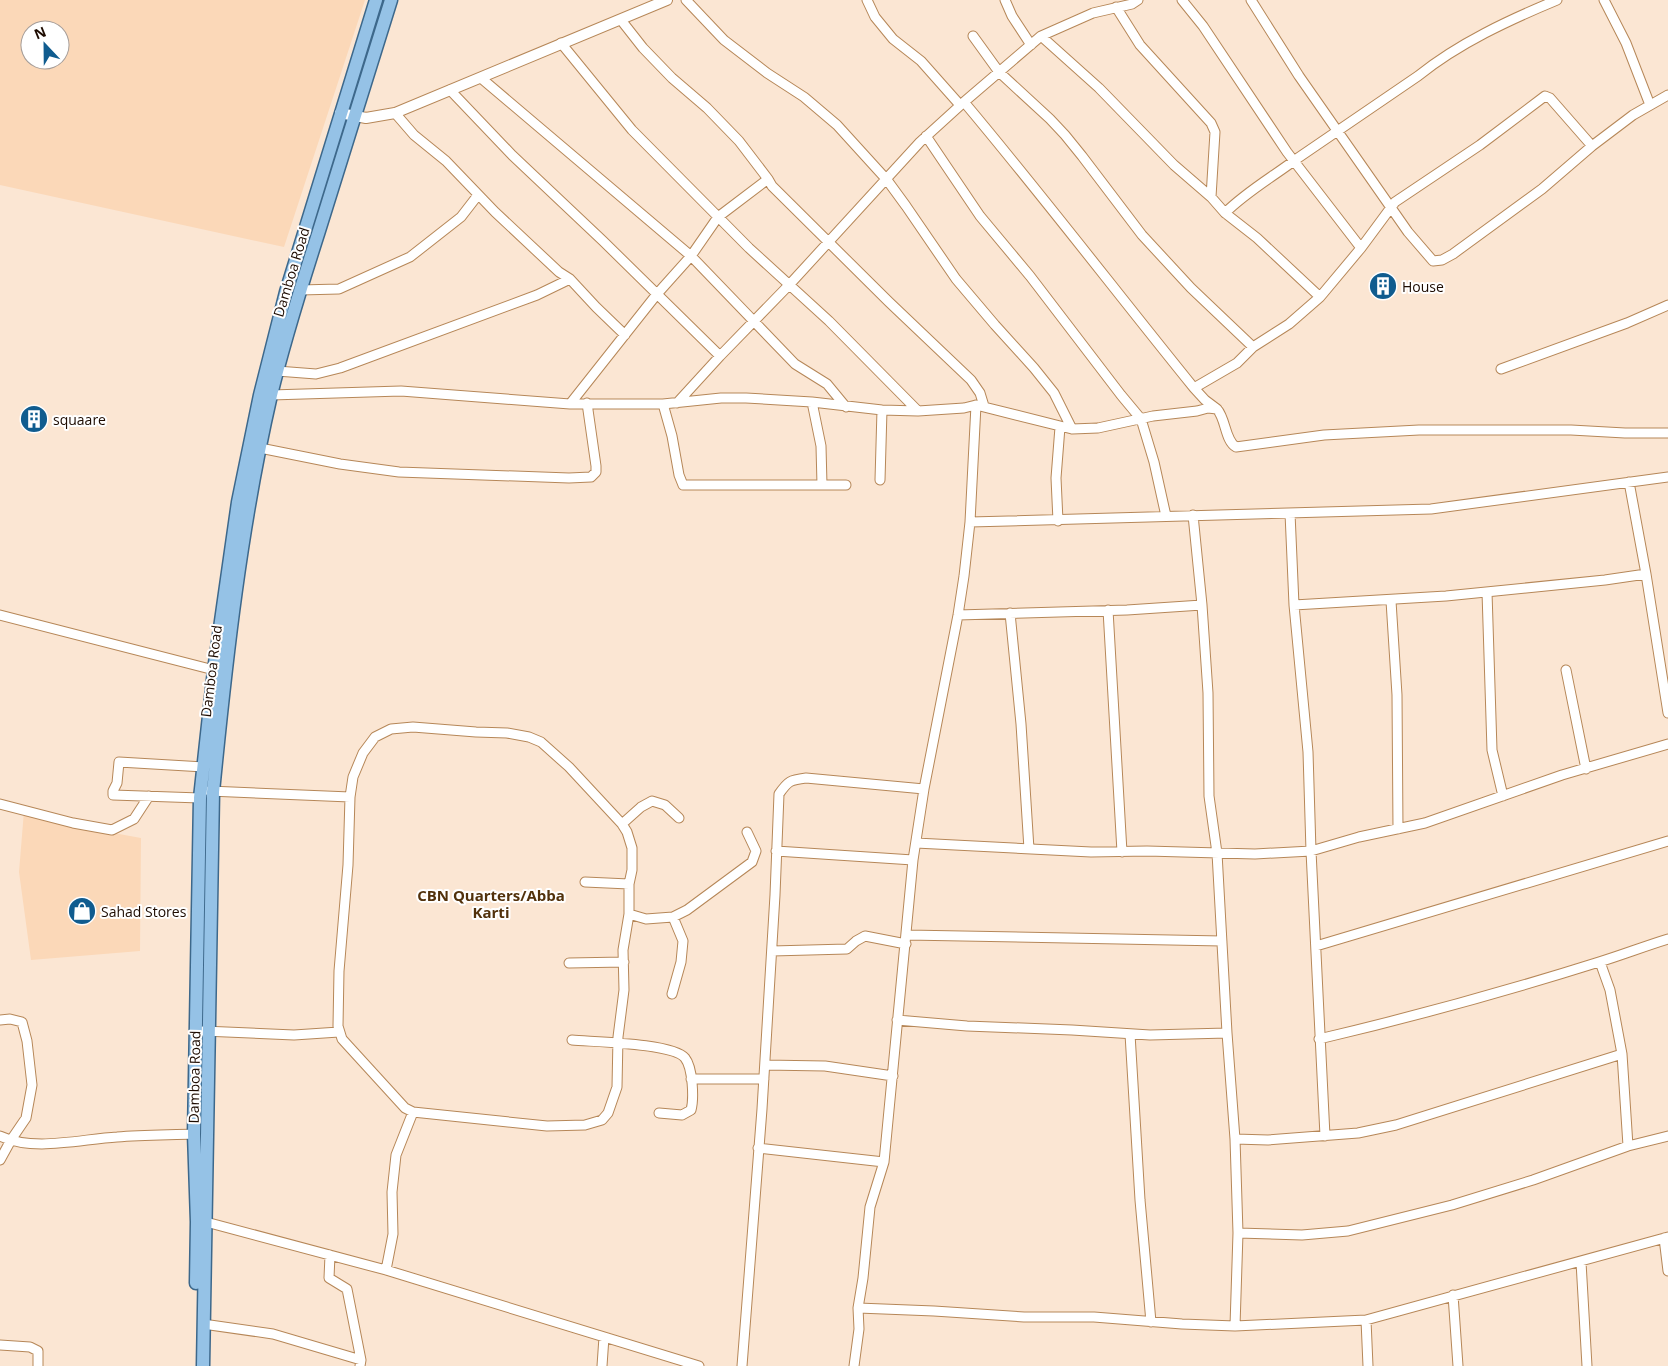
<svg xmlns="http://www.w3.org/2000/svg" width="1668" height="1366" font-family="'Open Sans',sans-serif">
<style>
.built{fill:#fbd8b8;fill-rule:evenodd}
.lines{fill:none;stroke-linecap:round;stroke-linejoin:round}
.minor-casing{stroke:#b68758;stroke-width:11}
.tertiary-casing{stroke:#b68758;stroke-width:12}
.primary-casing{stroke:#3d688b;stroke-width:15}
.minor{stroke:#fff;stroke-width:9}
.tertiary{stroke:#fff;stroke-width:10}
.primary{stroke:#95c2e6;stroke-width:12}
.labels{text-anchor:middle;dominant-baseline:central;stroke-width:4;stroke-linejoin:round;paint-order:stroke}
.street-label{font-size:14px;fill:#1d0b00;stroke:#fff}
.poi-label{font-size:14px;fill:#1d0b00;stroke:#fff;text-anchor:start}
.neighbourhood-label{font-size:15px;font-weight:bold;fill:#52310b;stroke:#fff}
</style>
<rect width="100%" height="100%" fill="#fbe6d3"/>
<path class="built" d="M0,0H365L284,247L0,185ZM30,30H60V60H30Z
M24,811L97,830L141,838L140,951L31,960L19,872Z"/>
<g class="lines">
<defs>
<path id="minor" d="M686,0L724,40L767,73L804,97L837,125L887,180L906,206L956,279L995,325L1034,368L1054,393L1072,429
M867,0L875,17L893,39L921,61L960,105
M1005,0L1012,16L1031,45
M1182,0L1203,26L1287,152L1361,248
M1251,0L1299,76L1408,232L1433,261L1442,260L1453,254L1542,189L1592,146L1633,115L1668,95
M1604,0L1626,43L1650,105
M1116,7L1140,45L1211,123L1215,132L1211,197
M973,36L999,72L1050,119L1065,135L1082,156L1142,235L1191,288L1253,347
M1041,36L1099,88L1174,165L1211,197L1225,213L1257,238L1320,297
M561,43L632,130L749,248L829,321L918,411
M481,78L691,256L795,364L827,384L846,407
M450,90L512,155L603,241L720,356
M964,102C1043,196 1117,293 1194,388L1205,400L1217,409
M395,113L414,135L446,161L495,212L559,272L570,279L596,307L625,335
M926,136L980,216L1030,276L1121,395L1141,419L1154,462L1166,516
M768,179L772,186L889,302L971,380L980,393L984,406
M1225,213C1246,192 1271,178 1295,160L1418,76C1459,43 1509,20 1557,0
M300,290L339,289L410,257L461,217L478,195
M1501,369L1627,323L1668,305
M277,371L316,374L340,368L537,295L570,279
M1194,388L1237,363L1253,347L1289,324L1320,297L1361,248L1395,202L1480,145L1545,96L1550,98L1592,146
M271,395L401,391L570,404H663L721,398H746L812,402L882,410L918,411L964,408L976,405L1072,429L1098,428L1153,416L1197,411L1208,408L1217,409C1226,419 1225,441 1236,447L1324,435L1419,430H1571L1625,433H1668
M812,402L821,446L822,485
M677,403L720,356L790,284L920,142L964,102L1041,36L1093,13L1132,4L1138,0
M570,404L657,294L691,256L718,217L768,179L739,141L707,108L672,78L643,48L621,20
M663,404L672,436L679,475L683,485H846
M260,448L340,464L399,472L569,478L591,477L596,472V466L587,403
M880,480L882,410
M1629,482L1646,574L1668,713
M1290,513L1294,605L1308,752L1311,851L1325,1136
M1193,515L1202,605L1208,693L1209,796L1217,853L1227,1033L1235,1139L1238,1233L1235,1326
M1058,521L1056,478L1060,427
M970,522L1431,509L1668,477
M1487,592L1492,750L1503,796
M1391,601L1397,695L1398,829
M1294,605L1446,596L1605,580L1646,574
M1108,610L1122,852
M1010,613L1021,724L1029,849
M0,615L214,670
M958,615L1127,610L1202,605
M1566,670L1586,769
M413,727L476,732L507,733L529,737L541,742L569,767L622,824L627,832L632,848V870L629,884V914L623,950L624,990L618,1037L617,1087L608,1113L602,1120L585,1125L547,1126L413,1112L405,1108L342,1039L338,1026L339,971L348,865L350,797L353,777L363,753L375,737L391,729Z
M209,791L350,797
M200,798L113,795V791L117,783L119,762L204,767
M0,804L73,823L112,830L134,819L149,796
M622,824L641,807L652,801L665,805L679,818
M916,843L1091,852L1147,851L1255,854L1311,851L1359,837L1425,823L1562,775L1668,744
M776,851L913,860
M585,882L629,884
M629,914L646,919L673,917L687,910L752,862L756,851L747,832
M907,935L1222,941
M1316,946L1668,841
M772,951L847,949L856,941L865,936L906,944
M1600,962L1610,990L1622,1054L1628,1146
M569,963L624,962
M672,994L681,962L683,941L673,917
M0,1020L10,1019L22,1022L27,1041L32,1085L26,1118L11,1140L0,1160
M897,1020L967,1026L1072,1030L1150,1035L1227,1033
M203,1031L294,1035L339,1032
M1130,1034L1140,1200L1151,1322
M1319,1039C1413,1017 1507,991 1599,962C1622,955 1645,946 1668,939
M572,1040C594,1042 673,1043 685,1058C693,1068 694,1099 691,1110L682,1115L659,1113
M765,1065L825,1066L893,1076
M691,1079H764
M0,1136C34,1152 81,1139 117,1137C142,1135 168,1135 194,1134
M1235,1139L1268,1140L1358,1133L1396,1125L1622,1054
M758,1148L884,1162
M202,1222H206L386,1270L699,1366
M1238,1233L1302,1235L1348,1231L1452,1205L1533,1180L1628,1146L1668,1136
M1664,1238L1668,1271
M330,1255L329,1278L347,1289L361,1360L360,1366
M1581,1262L1587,1366
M386,1270L393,1234L392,1192L396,1155L413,1112
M1453,1295L1458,1366
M858,1308L934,1311L1024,1317H1094L1182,1324L1235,1326L1366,1320L1668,1237
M1366,1320L1368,1366
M203,1324L273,1334L361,1360
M0,1345L30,1347L38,1351V1366
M602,1366L604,1337
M742,1366L762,1109L775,895L779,794C788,781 790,780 806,778L924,789
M854,1366L859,1329L858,1308L863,1278L870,1207L884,1162L913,860L924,789L958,615L964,576L970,522L976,405"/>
<path id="tertiary" d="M340,113L366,118L395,113L667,0"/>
<path id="primary" d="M196,1283L197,1222L194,1134L200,798L214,670L238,502L260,395L286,292L376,0
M203,1366L213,792C226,659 241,525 271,395C284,341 301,287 318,234C342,156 367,78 391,0"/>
</defs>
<use href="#minor" class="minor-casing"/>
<use href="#tertiary" class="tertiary-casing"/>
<use href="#primary" class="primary-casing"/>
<use href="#minor" class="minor"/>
<use href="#tertiary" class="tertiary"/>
<use href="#primary" class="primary"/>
</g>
<defs>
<symbol id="building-disc" viewBox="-11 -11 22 22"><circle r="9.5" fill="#105c8f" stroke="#fff"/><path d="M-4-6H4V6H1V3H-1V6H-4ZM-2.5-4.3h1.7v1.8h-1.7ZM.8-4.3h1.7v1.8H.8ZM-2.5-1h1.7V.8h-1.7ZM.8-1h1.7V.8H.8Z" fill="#fff"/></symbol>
<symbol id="shop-disc" viewBox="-11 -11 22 22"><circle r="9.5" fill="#105c8f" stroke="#fff"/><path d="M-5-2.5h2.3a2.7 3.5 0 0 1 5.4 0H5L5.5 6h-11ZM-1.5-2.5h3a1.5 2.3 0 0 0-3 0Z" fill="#fff"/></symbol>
</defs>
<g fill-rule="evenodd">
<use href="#building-disc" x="1367" y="270" width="32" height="32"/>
<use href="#building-disc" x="18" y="403" width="32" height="32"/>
<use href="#shop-disc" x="66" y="895" width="32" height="32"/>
</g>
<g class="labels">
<g class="street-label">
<text transform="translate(291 272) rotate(-73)">Damboa Road</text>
<text transform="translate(211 671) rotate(-83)">Damboa Road</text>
<text transform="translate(194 1077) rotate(-89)">Damboa Road</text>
</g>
<g class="poi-label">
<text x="1402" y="286">House</text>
<text x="53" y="419">squaare</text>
<text x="101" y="911">Sahad Stores</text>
</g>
<g class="neighbourhood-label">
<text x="491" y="895">CBN Quarters/Abba<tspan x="491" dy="17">Karti</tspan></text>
</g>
</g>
<g transform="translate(45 45) rotate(338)"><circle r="24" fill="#ffffff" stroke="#a59d99"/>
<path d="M0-4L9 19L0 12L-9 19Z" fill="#105c8f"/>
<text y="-8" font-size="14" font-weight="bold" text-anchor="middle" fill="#1d0b00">N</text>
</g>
</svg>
